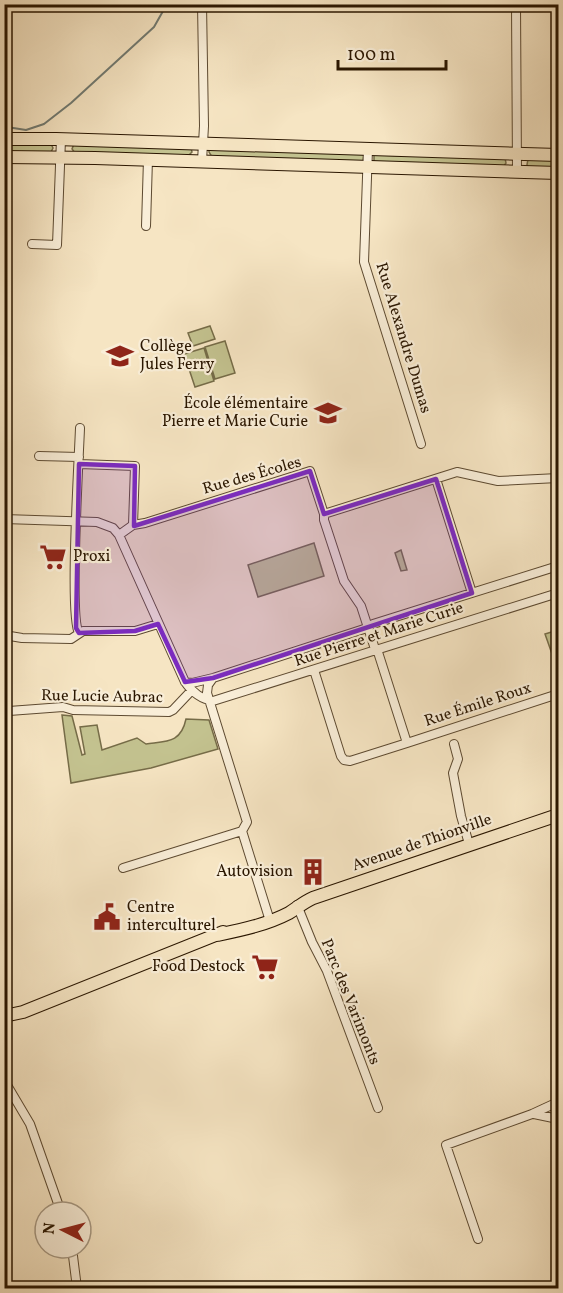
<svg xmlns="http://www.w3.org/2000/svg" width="563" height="1293" font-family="Vollkorn,serif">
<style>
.green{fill:#c3c28f;stroke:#766c48;stroke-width:1.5}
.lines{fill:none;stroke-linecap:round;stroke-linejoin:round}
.stream{stroke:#717a71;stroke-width:2}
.street-casing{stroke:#5d4a31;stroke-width:10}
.primary-casing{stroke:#2a1600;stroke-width:14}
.street{stroke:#f9eed8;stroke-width:8}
.primary{stroke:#f6e5c3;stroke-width:12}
.marked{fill:#7b2cbf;fill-opacity:0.2;stroke:#7b2cbf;stroke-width:4.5;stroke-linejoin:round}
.labels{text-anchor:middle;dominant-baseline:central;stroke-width:4.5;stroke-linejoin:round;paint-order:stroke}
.street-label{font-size:16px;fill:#2a1600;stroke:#f9eed8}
.poi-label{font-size:16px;fill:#2a1600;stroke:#f9eed8;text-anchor:start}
</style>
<rect width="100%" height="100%" fill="#f6e5c3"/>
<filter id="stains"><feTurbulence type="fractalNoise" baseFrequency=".00333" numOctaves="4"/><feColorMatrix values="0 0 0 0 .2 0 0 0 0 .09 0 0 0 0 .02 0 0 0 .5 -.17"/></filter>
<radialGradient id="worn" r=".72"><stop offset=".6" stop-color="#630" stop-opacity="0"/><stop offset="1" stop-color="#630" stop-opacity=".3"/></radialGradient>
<path class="green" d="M8,143L51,144L53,148L51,152H8Z
M74,144L191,148L192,152L189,155L75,153L72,149Z
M209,149L364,154L363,162L212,157L209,152Z
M374,155L505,158L506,163L504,166L374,162Z
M528,159H558V169L528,167L527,165Z
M210,326L215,339L193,346L188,333Z
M225,341L235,373L215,379L205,347Z
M204,348L214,381L195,387L184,354Z
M314,543L324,576L258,597L248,565Z
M401,550L407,570L401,571L395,553Z
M558,630V645L553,646L551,651L545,634Z
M62,715L72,716L82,755L85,754L80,727L97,725L102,750L137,738L146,744C167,741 181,743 186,719L209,720L218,749L151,768L71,783Z"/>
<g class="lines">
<path class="stream" d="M7,127L26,130L44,124L71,103L154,27L167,4"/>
<defs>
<path id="street" d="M516,4L517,172
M368,149L364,262L421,444
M202,161L204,126L202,4
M146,226L148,159
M32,244L57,245L61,139
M39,456L79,457
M79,464L135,466L133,525
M436,479L472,593
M324,514V520L344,581L361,606L375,649
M4,519L97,522L113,528L119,535L185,682C192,692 200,699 213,701L558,593
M119,535L133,525L145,523L310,471L324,514L457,472L498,481L558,478
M79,633C69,618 79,457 80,428
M4,635L22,638L71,639L83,631H135L158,624
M314,670L341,756L344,760L350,761L407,743L377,649
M213,678L208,685L207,693L247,822L242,831
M185,682L192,683L213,678L364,629L373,624L558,566
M4,713L9,711L63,707L73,710L169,712L173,710L191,691
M407,743L558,694
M454,744L458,759L453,773L461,816L469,844
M242,831L270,921
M123,868L242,831
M297,905L312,942L327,971L378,1108
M4,1080L30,1124L61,1212
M534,1114L558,1119
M478,1239L446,1145L532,1114L558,1102
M72,1248L77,1288"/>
<path id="primary" d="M4,139H56L558,155
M4,157L95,158L558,173
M217,935C241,930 266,925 289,913C297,908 304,902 313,898L558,815
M4,1016L23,1012L223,932"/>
</defs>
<use href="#street" class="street-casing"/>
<use href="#primary" class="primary-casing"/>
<use href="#street" class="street"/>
<use href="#primary" class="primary"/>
</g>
<path class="marked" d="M79,464L135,466L134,526L310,471L324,514L436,479L472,593L213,678L185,682L158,624L135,631L79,633L76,628Z"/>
<defs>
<symbol id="school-bare" viewBox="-9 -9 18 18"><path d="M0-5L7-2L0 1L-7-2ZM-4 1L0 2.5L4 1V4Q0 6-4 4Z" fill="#8f2418" stroke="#f9eed8" stroke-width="2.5" paint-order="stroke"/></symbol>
<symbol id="supermarket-bare" viewBox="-9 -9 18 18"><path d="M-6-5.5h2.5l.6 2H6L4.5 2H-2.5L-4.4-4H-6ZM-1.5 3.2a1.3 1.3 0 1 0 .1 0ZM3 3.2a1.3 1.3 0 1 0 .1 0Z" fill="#8f2418" stroke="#f9eed8" stroke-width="2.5" paint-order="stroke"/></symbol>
<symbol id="building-bare" viewBox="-9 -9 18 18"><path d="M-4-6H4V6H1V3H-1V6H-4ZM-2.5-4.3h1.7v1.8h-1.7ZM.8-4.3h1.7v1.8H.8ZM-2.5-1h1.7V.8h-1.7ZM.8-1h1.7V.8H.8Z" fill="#8f2418" stroke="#f9eed8" stroke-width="2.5" paint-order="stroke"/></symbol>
<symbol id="civic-bare" viewBox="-9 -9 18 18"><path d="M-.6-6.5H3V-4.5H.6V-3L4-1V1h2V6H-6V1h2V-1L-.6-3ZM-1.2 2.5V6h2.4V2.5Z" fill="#8f2418" stroke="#f9eed8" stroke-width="2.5" paint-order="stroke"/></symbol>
</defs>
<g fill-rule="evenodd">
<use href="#school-bare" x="101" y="337" width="38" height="38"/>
<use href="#school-bare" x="309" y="394" width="38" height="38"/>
<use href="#supermarket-bare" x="34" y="538" width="38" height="38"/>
<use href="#building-bare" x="294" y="853" width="38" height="38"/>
<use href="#civic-bare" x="88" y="898" width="38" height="38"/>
<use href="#supermarket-bare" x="246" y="948" width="38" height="38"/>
</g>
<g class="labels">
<g class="street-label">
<text transform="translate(403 338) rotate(73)">Rue Alexandre Dumas</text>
<text transform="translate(252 476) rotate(-16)">Rue des Écoles</text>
<text transform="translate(379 635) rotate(-18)">Rue Pierre et Marie Curie</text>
<text transform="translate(102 697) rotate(1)">Rue Lucie Aubrac</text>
<text transform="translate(478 705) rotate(-18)">Rue Émile Roux</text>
<text transform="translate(422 843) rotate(-19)">Avenue de Thionville</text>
<text transform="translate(350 1002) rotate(68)">Parc des Varimonts</text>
</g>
<g class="poi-label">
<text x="140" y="347">Collège<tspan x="140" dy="18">Jules Ferry</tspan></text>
<text x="308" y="404" text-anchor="end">École élémentaire<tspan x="308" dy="18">Pierre et Marie Curie</tspan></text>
<text x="73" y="557">Proxi</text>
<text x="293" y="872" text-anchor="end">Autovision</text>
<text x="127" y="908">Centre<tspan x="127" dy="18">interculturel</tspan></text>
<text x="245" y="967" text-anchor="end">Food Destock</text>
</g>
</g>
<rect width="563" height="1293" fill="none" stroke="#f6e5c3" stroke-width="24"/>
<rect x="6" y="6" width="551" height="1281" fill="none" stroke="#2a1600" stroke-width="3"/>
<rect x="12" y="12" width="539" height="1269" fill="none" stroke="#2a1600" stroke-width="1.5"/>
<g transform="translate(63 1230) rotate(276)"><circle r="28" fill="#f9eed8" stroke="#a69882" stroke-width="1.5"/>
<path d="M0-4.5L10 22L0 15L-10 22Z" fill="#8f2418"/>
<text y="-9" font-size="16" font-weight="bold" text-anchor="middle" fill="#2a1600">N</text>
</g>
<path d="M338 60v9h108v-9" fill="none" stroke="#2a1600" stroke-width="3"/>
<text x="347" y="60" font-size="18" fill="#2a1600" stroke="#f9eed8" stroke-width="4.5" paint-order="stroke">100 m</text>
<rect width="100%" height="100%" filter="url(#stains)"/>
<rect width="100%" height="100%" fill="url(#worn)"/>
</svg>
